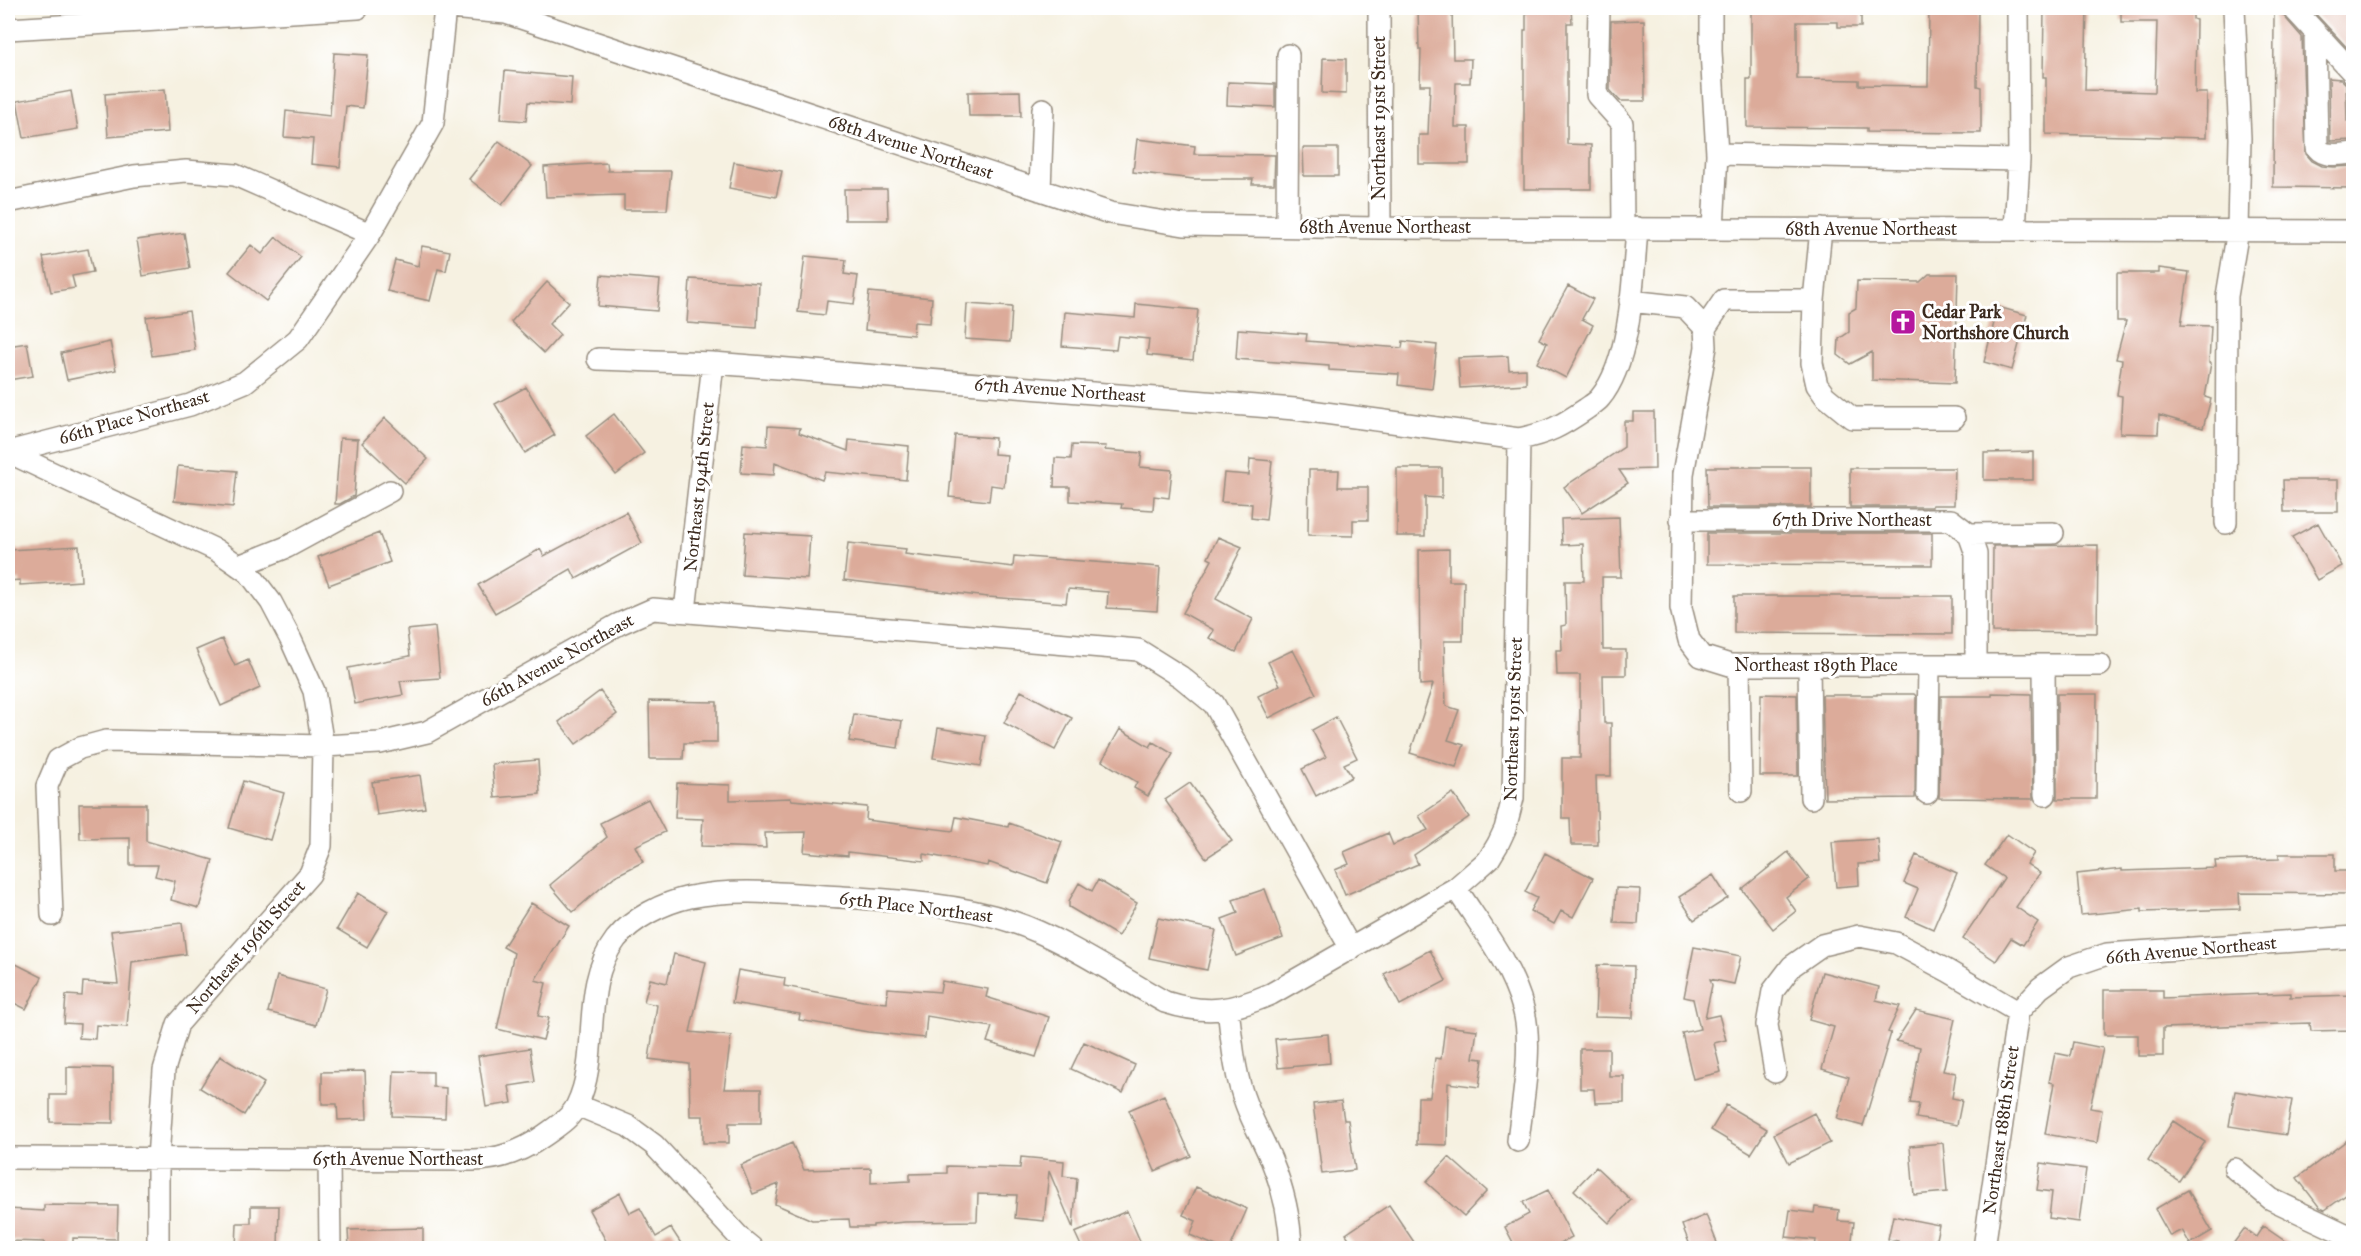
<svg xmlns="http://www.w3.org/2000/svg" width="2361" height="1256" font-family="'IM FELL Great Primer',serif">
<style>
.building{fill:#dcab9a}
.lines{fill:none;stroke-linecap:round;stroke-linejoin:round}
.minor-casing{stroke:#988e80;stroke-width:24}
.minor{stroke:#fff;stroke-width:21}
.labels{text-anchor:middle;dominant-baseline:central;stroke-width:6;stroke-linejoin:round;paint-order:stroke}
.street-label{font-size:18px;fill:#3b2a1e;stroke:#fff}
.poi-label{font-size:18px;font-weight:bold;fill:#3b2a1e;stroke:#fff;text-anchor:start}
</style>
<rect width="100%" height="100%" fill="#fff"/>
<filter id="ink" filterUnits="userSpaceOnUse"><feTurbulence type="fractalNoise" baseFrequency=".0167" numOctaves="2"/><feDisplacementMap in="SourceGraphic" scale="12" xChannelSelector="R" yChannelSelector="G"/><feConvolveMatrix kernelMatrix="1 2 1 2 8 2 1 2 1" color-interpolation-filters="sRGB"/></filter>
<filter id="wash" filterUnits="userSpaceOnUse"><feTurbulence type="fractalNoise" baseFrequency=".008" numOctaves="4" result="noise"/><feDisplacementMap in="SourceGraphic" scale="24" xChannelSelector="R" yChannelSelector="G"/><feGaussianBlur stdDeviation="1.35" result="paint"/><feColorMatrix in="noise" values="0 0 0 0 0 0 0 0 0 0 0 0 0 0 0 0 0 1.4 0 .05"/><feComposite in="paint" operator="in"/></filter>
<g filter="url(#wash)">
<rect width="100%" height="100%" fill="#f6f1e1"/>
<g id="blocks">
<path class="building" d="M1418,8H1452L1453,59H1471L1470,83H1456L1455,127H1469V164H1419V135H1428L1430,85H1420L1421,50H1419Z
M1526,8H1571L1572,23H1567V144L1591,145V189H1524V30H1526Z
M1751,8H1861V27H1838V22H1797V79L1859,80V85L1928,86L1929,8H1978L1977,86L1981,87V133L1867,132V128L1747,127V79H1751Z
M2044,8H2087L2085,90L2155,92L2157,22H2121V8H2193V19L2196,20L2195,93H2207L2206,138L2046,134V77H2043Z
M2310,8H2345L2354,16V55Z
M2274,14H2282L2302,37L2306,154L2312,161L2322,166L2334,167L2354,166V188L2273,187Z
M1644,20L1645,101H1620L1610,90L1611,21Z
M334,53L368,55L363,108L346,106L340,167L311,164L313,139L284,137L286,111L330,116Z
M1323,58L1346,59V94L1322,93Z
M505,71L572,77L570,105L528,102L526,121L501,119Z
M2329,78L2341,79L2346,84L2347,121L2354,120V140L2330,141Z
M1228,82L1275,84V107L1227,105Z
M165,89L168,132L108,137L105,94Z
M71,91L78,129L24,138L17,101Z
M1020,91L1021,116H969L968,92Z
M1137,139L1195,146L1194,154L1275,155L1274,184H1252L1253,179H1194L1133,172Z
M499,141L532,166L502,205L469,179Z
M1303,148H1338V176H1304Z
M734,162L782,171L776,197L729,188Z
M607,163L608,171H671L667,210H624V195L546,197L544,167Z
M844,189H887L888,220H845Z
M184,233L190,268L143,276L137,240Z
M276,237L301,257L266,301L229,272L251,245L262,254Z
M422,246L450,251L446,271L438,269L430,301L387,291L395,260L418,266Z
M88,249L93,272L72,276L75,288L51,292L43,257Z
M805,256L846,260L844,274L858,276L854,304L827,301L825,315L798,312Z
M2159,268L2189,272L2181,325L2211,326L2209,363H2211L2205,397L2211,399L2203,428L2159,415L2158,434L2120,433L2122,396L2117,395L2122,360L2116,359L2126,321H2117V273H2159Z
M1929,274H1958L1955,383L1872,380V352L1850,364L1838,355L1839,339L1849,332V312L1856,308L1857,281L1920,282Z
M601,275L660,280L657,311L598,306Z
M690,279L759,283L757,328L687,323Z
M547,282L569,302L549,324L560,335L544,353L511,322Z
M1568,286L1593,299L1582,319L1593,325L1566,378L1537,363L1547,343L1539,339Z
M869,292L932,298L930,323L914,322L913,335L865,330Z
M967,304L1012,307L1010,342L965,339Z
M1136,304L1198,310L1193,360L1147,355L1149,339L1118,336L1116,350L1062,346L1065,312L1135,318Z
M1998,307L2027,315L2012,370L1984,362Z
M189,311L195,350L152,356L146,317Z
M1238,329L1307,334L1306,341L1402,348L1403,341L1437,345L1432,389L1398,385L1399,374L1329,370V366L1236,359Z
M110,342L116,370L67,380L61,353Z
M27,343L33,376L8,380V346Z
M1508,356L1509,370L1526,369V384L1460,388L1458,358Z
M526,387L555,435L525,453L495,404Z
M1633,412H1654L1655,469L1619,470L1628,483L1582,513L1564,487L1624,447V421H1633Z
M614,414L644,453L616,475L586,436Z
M385,418L428,459L405,483L362,443Z
M768,426L800,428L799,433L848,451L849,440L909,446L906,480L825,472L822,480L775,462L774,475L741,473L743,444L767,446Z
M955,435L995,438L994,454L1007,455L1004,487L991,485L989,501L949,497Z
M340,438L358,439L354,496L340,504H335Z
M1072,445L1106,446L1105,450L1142,453L1140,467L1172,470L1169,498L1154,496L1153,510L1121,508L1122,504L1070,501V487H1054L1055,458L1071,459Z
M2033,452V480H1984V453Z
M1250,459L1272,461L1266,520L1251,518L1252,504L1221,502L1224,473L1249,475Z
M178,466L237,471L233,507L174,501Z
M1707,467H1811V507H1708Z
M1397,468H1442V498L1425,497V536H1397Z
M1850,468H1955L1954,505H1932V507H1850Z
M1309,470H1339L1338,487H1368V520H1353V536L1308,535Z
M2283,480H2338V512H2284Z
M626,512L642,543L576,579L571,569L495,613L478,585L540,549L544,556Z
M1619,517L1621,577H1602L1603,650H1626V675H1603L1604,723H1611V776H1596L1598,845H1571L1570,818H1562V758H1580V675H1557L1556,650H1562L1561,626L1566,625L1565,581H1584L1583,544L1562,545L1561,519Z
M2318,523L2342,566L2317,580L2292,537Z
M745,532L810,536L807,579L742,575Z
M379,533L390,562L329,585L318,557Z
M1707,533H1932V565L1707,564Z
M1218,537L1242,547L1216,599L1253,619L1236,652L1209,638L1214,630L1183,613L1212,560L1208,558Z
M848,543L906,549L905,554L1013,567L1014,556L1160,567L1157,611L1107,608L1108,592L1068,589L1066,603L988,597L844,580Z
M2098,545L2097,633L1992,632L1993,546Z
M79,546L81,581L20,585V580L8,581V550Z
M1449,549V581H1464L1463,641H1444L1446,706L1459,710L1448,740L1464,745L1456,767L1410,753L1433,684L1420,685L1419,550Z
M1734,596H1952V634L1734,633Z
M435,627L440,678L400,681L403,695L355,704L348,668L410,656L407,630Z
M222,639L235,666L248,660L260,688L221,706L196,650Z
M1293,650L1316,694L1269,718L1258,696L1280,685L1268,662Z
M600,691L617,714L576,744L559,722Z
M1021,691L1072,718L1055,750L1004,723Z
M1992,693L2031,694L2033,799L1939,798L1941,696H1992Z
M1761,694L1797,695L1798,776H1760Z
M1877,694H1914L1916,696L1915,798L1825,799L1822,695H1877Z
M2057,694H2097L2096,799H2057Z
M649,701L717,702V743H684L683,759H650Z
M854,714L902,721L898,748L849,741Z
M1336,717L1357,758L1344,764L1352,777L1316,796L1302,769L1326,757L1312,730Z
M938,728L986,736L981,766L933,758Z
M1120,729L1150,747L1153,742L1173,754L1148,796L1134,788L1137,782L1102,761Z
M538,760L540,794L495,798L492,764Z
M420,775L425,808L377,815L372,782Z
M243,781L284,793L270,840L229,828Z
M677,783L730,785V800L791,798L792,800L867,807L866,820L953,831L956,817L1008,827L1009,823L1062,842L1047,883L988,862L987,866L924,854V861L848,852V856L804,852L806,832L765,833L766,848L701,846L703,819L675,818Z
M1190,783L1232,841L1206,858L1165,800Z
M1453,793L1469,817L1414,855L1418,864L1345,895L1335,870L1349,864L1344,852L1388,833L1393,845L1428,830L1419,816Z
M648,799L665,832L635,846L643,862L615,876L573,912L550,885L607,837L600,823Z
M79,804H146V841L213,860L199,908L171,900L175,881L155,876L158,865H130V838L80,839Z
M2007,834L2034,853L2027,864L2040,873L2016,907L2038,922L2023,945L2011,938L1996,961L1963,939L2004,878L1985,865Z
M1878,839L1880,863L1858,864L1859,885L1836,887L1832,842Z
M1788,852L1809,879L1786,897L1796,911L1773,929L1742,889Z
M1545,853L1593,878L1573,917L1561,911L1554,924L1530,911L1537,898L1525,892Z
M2279,854H2335V871H2354V894L2239,893L2240,909L2142,912V909L2081,915L2077,874L2122,869V871L2216,868L2215,861L2279,859Z
M1916,855L1957,873L1933,929L1906,917L1918,889L1904,883Z
M1713,875L1728,898L1694,920L1679,897Z
M1098,880L1137,903L1118,936L1069,907V901L1079,883L1092,891Z
M1616,888L1640,889L1638,924L1614,923Z
M1265,889L1283,938L1236,956L1222,919L1238,913L1233,900Z
M358,893L388,911L367,947L337,929Z
M531,903L569,926L535,980L546,983L538,1016L549,1018L543,1040L497,1029L514,953L503,947Z
M1158,918L1216,930L1207,970L1149,958Z
M182,923L186,954L132,962L127,1027L96,1025L95,1039L79,1038L80,1024L64,1023L66,995L82,996L83,982L118,984L111,931Z
M1694,947L1741,956L1734,984L1710,979L1712,985L1705,1018L1719,1015L1726,1040L1714,1043L1721,1072L1693,1079L1682,1033L1700,1029L1693,999L1684,997Z
M1430,950L1446,981L1400,1005L1384,974Z
M674,954L706,962L690,1032L731,1036L724,1089H761V1123H729V1143H703V1116H690L689,1064L649,1059L657,1005L644,1002L650,979L667,983Z
M8,960L42,977L26,1009L8,1000Z
M1597,965L1634,966L1633,1018L1595,1017Z
M738,970L785,978L784,986L863,1001L887,1003L888,988L940,992L942,981L988,989L986,997L1049,1017L1036,1057L987,1042L992,1027L927,1016L925,1038L868,1032L799,1020L800,1014L732,1003Z
M1822,972L1879,987L1876,1000L1900,1006L1888,1032L1891,1033L1863,1126L1837,1119L1849,1077L1822,1069L1834,1027L1809,1020Z
M277,976L326,989L316,1025L268,1012Z
M2104,990H2163V998L2290,993V997L2354,995V1030L2311,1031L2310,1023L2163,1028V1056H2138V1035H2104Z
M1916,1010L1955,1019L1943,1071L1956,1073L1952,1098L1962,1100L1957,1125L1916,1118L1919,1104L1910,1103L1920,1047L1896,1041Z
M1445,1026L1477,1030L1473,1058L1483,1059L1479,1087L1448,1083L1447,1145L1417,1144L1418,1097H1430L1435,1058L1441,1059Z
M1328,1034L1330,1063L1278,1068L1275,1039Z
M1084,1042L1135,1065L1123,1093L1071,1069Z
M2073,1042L2103,1048L2090,1108L2102,1110L2097,1143L2045,1134L2054,1083L2049,1082L2055,1053L2070,1056Z
M530,1048L535,1082L509,1086L512,1103L486,1107L478,1056Z
M1580,1049H1609V1076H1624V1102L1595,1103L1594,1089H1580Z
M220,1056L264,1083L244,1115L200,1088Z
M67,1067L113,1068V1123L50,1122V1095H67Z
M365,1071L367,1119L338,1120L337,1104H322V1072Z
M394,1071L433,1072V1087L446,1088L445,1118L392,1116Z
M2235,1091L2292,1100L2286,1135L2229,1126Z
M1164,1095L1191,1156L1155,1171L1129,1110Z
M1341,1101L1344,1120H1348L1355,1170L1322,1174L1313,1104Z
M1726,1105L1767,1129L1751,1154L1711,1130Z
M1814,1113L1830,1143L1789,1163L1774,1134Z
M2173,1121L2205,1142L2179,1181L2148,1160Z
M2354,1135V1189L2325,1210L2320,1208L2297,1178Z
M792,1143L804,1170L871,1168V1183L910,1181V1174L947,1173V1166L1020,1168L1021,1157L1064,1161L1063,1176L1077,1178L1073,1228L1049,1171L1044,1221L1015,1218L1017,1195L978,1194L977,1221L905,1222L873,1225V1227H850L849,1219L812,1220L775,1204L779,1184L753,1194L741,1165Z
M1943,1143L1947,1192L1914,1195L1910,1146Z
M1449,1157L1487,1191L1464,1216L1426,1182Z
M2041,1163L2086,1169L2079,1222L2049,1218L2052,1192L2037,1190Z
M1596,1167L1631,1200L1609,1223L1574,1190Z
M1196,1187L1247,1209L1230,1248H1221L1190,1235L1196,1221L1183,1215Z
M1548,1190L1572,1237L1551,1248H1516L1505,1227L1529,1214L1523,1202Z
M2188,1190L2212,1231L2190,1244L2182,1230L2170,1236L2155,1209Z
M620,1193L630,1213L640,1208L656,1237L671,1228L684,1248H610L589,1210Z
M44,1205L118,1206L117,1239L73,1238V1248H44V1242L8,1241V1209L44,1211Z
M1389,1205L1418,1248H1355L1346,1234Z
M251,1206H279L278,1248H236L237,1223H251Z
M1815,1207L1839,1210L1838,1221L1854,1222L1851,1248H1815L1816,1240L1786,1237L1790,1210L1814,1213Z
M1127,1211L1143,1248H1082L1075,1233Z
M1706,1215L1719,1248H1691L1682,1225Z
M1893,1216L1939,1225L1934,1248H1896L1898,1241L1888,1239Z
M2263,1226L2295,1248H2230L2244,1229L2256,1237Z
M423,1228V1248H349L348,1230Z"/>
</g>
</g>
<g filter="url(#ink)">
<use href="#blocks" fill-opacity="0" stroke="#988e80" stroke-width="1.5"/>
<g class="lines">
<defs>
<path id="minor" d="M451,8L506,13L1110,213L1184,225L1380,228L2354,231
M1379,8L1380,228
M1599,8L1597,95L1622,123L1623,228
M1711,8V51L1717,154L1713,229
M2293,8L2354,74
M8,29L358,8
M2315,32L2317,148C2325,158 2342,154 2354,153
M1717,154L2019,160
M1040,190L1043,109
M8,202L134,176L186,171L235,175L370,234
M1287,226L1288,55
M1821,229L1814,300L1812,363L1817,385L1825,396L1852,418H1954
M2015,230L2019,160L2018,8
M1630,301L1685,307L1705,328L1706,347L1683,474L1681,608L1689,640L1701,656L1730,665H2100
M1705,328L1724,300H1814
M598,359L713,363L1295,409L1519,439C1549,433 1561,426 1586,409C1590,406 1597,402 1600,398C1632,360 1633,276 1637,228
M8,452L216,550L249,573L271,602L291,640L314,691L323,746L321,846L310,874L178,1024L164,1070L158,1159V1248
M8,452L190,405L245,382L298,339L370,234L433,123L445,8
M1681,520H1951L1969,534L2053,533
M2226,523L2227,296L2238,230L2240,138L2234,8
M1969,534L1976,554V665
M239,566L287,547L390,491
M685,611L713,363
M1739,665L1741,791
M1809,665L1811,798
M2044,666L2045,795
M1927,793L1929,665
M1456,888C1480,926 1511,964 1523,1008C1534,1044 1522,1103 1518,1141
M52,915L47,786L58,760L80,748L106,741L323,746L380,743L427,732L619,624L653,609L1138,650L1181,677L1214,704L1351,949
M1228,1009C1232,1040 1234,1074 1246,1104C1253,1123 1263,1140 1271,1159C1283,1188 1290,1217 1291,1248
M1775,1072L1767,1025L1773,991L1792,966L1822,945L1859,936L1896,943L1948,971L2018,1012L2040,988L2069,967L2107,954L2354,937
M577,1105L628,1126L654,1145L741,1239L752,1248
M8,1158L473,1160C499,1160 523,1151 545,1135C556,1127 571,1118 577,1105C602,1053 579,987 616,939C633,918 663,903 690,897C734,888 780,893 825,896C887,900 953,902 1013,922C1062,938 1118,976 1165,1002C1206,1015 1232,1011 1271,994L1456,888L1472,874L1489,859L1498,844L1505,829L1513,798L1519,439
M329,1159L330,1248
M2235,1169L2271,1199L2343,1233L2354,1235
M1984,1248L2018,1012"/>
</defs>
<use href="#minor" class="minor-casing"/>
<use href="#minor" class="minor"/>
</g>
</g>
<defs>
<symbol id="church-square" viewBox="-11 -11 22 22"><rect x="-9" y="-9" width="18" height="18" rx="4" fill="#b5179e" stroke="#fff"/><path d="M-1.2-6h2.4v3.5h3.3v2.4h-3.3V6h-2.4V-.1h-3.3v-2.4h3.3Z" fill="#fff"/></symbol>
</defs>
<g fill-rule="evenodd">
<use href="#church-square" x="1888" y="307" width="30" height="30"/>
</g>
<g class="labels">
<g class="street-label">
<text transform="translate(1379 118) rotate(-90)">Northeast 191st Street</text>
<text transform="translate(911 147) rotate(18)">68th Avenue Northeast</text>
<text x="1385" y="227">68th Avenue Northeast</text>
<text x="1871" y="229">68th Avenue Northeast</text>
<text transform="translate(1060 390) rotate(4)">67th Avenue Northeast</text>
<text transform="translate(134 417) rotate(-16)">66th Place Northeast</text>
<text transform="translate(699 487) rotate(-84)">Northeast 194th Street</text>
<text x="1852" y="520">67th Drive Northeast</text>
<text transform="translate(557 660) rotate(-29)">66th Avenue Northeast</text>
<text x="1816" y="665">Northeast 189th Place</text>
<text transform="translate(1513 719) rotate(-88)">Northeast 191st Street</text>
<text transform="translate(916 907) rotate(7)">65th Place Northeast</text>
<text transform="translate(246 947) rotate(-49)">Northeast 196th Street</text>
<text transform="translate(2191 950) rotate(-5)">66th Avenue Northeast</text>
<text transform="translate(2001 1130) rotate(-82)">Northeast 188th Street</text>
<text x="398" y="1159">65th Avenue Northeast</text>
</g>
<g class="poi-label">
<text x="1922" y="312">Cedar Park<tspan x="1922" dy="21">Northshore Church</tspan></text>
</g>
</g>
<rect width="2361" height="1256" fill="none" stroke="#fff" stroke-width="30"/>
</svg>
